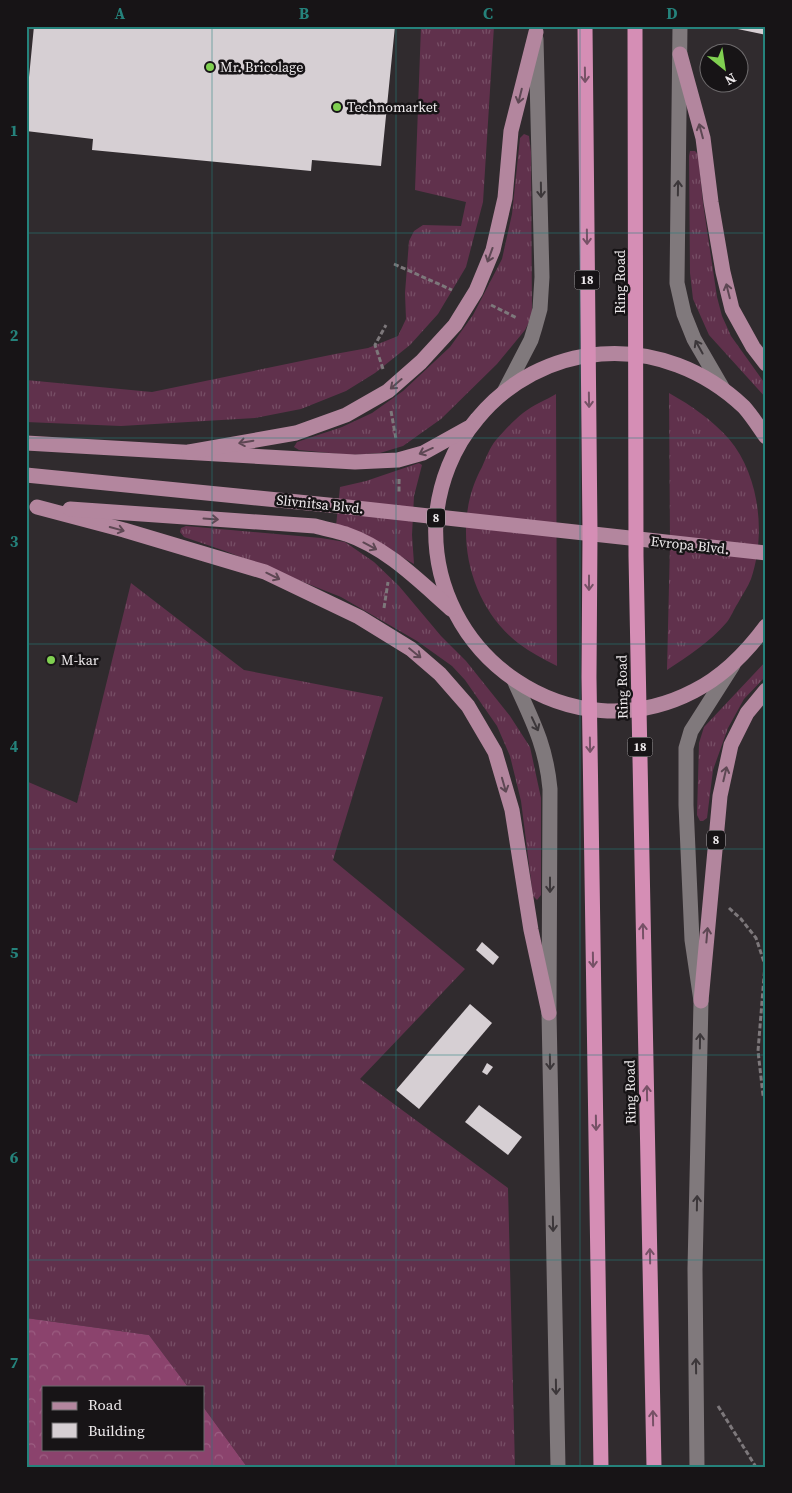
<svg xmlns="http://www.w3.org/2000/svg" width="792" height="1493" font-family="'Source Serif 4',serif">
<defs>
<pattern id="grass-tufts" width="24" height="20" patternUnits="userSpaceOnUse" patternTransform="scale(1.25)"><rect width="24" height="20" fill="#60314c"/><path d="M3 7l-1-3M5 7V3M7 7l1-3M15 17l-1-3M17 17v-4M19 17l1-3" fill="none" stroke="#774f66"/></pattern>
<pattern id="forest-crowns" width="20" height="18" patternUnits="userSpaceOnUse" patternTransform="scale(1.25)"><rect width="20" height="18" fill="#8b436d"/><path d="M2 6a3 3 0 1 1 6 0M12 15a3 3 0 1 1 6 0" fill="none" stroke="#9c5e82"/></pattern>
</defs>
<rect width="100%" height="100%" fill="#302b2e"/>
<g fill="url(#grass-tufts)">
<polygon points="421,26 494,26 483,202 466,267 438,314 410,345 375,373 346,391 301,409 255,418 121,426 26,422 26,380 152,392 335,354 368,348 398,336 406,319 405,293 409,241 414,231 423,225 461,226 466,202 415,190"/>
<polygon points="524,134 529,136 531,152 532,316 525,330 497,364 441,419 403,446 380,453 350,455 299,450 294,447 297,442 342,427 372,413 403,391 450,347 473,315 502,259 512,214 520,138"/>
<polygon points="690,151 695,151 698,154 703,203 717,297 722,316 731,336 766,385 766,398 709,335 693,299 690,273 689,156"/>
<path d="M669,393C692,406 711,419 729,439C760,476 766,535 751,579C748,587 742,595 738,603C734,609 731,617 727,622C710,642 688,656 667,670L670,543Z"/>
<path d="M556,394L557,666C543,659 530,652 518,643C466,602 451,523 482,467C486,458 490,447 496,440C504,431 514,420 523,413C533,405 546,400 556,394Z"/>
<polygon points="419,463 422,465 414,496 412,535 414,564 372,540 336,526 340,487 366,481"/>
<polygon points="186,526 321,538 345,542 374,562 399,586 441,636 466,661 510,716 530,747 541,798 541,895 537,900 533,896 521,801 510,756 497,726 465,680 452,666 417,641 341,597 225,551 184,537 180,532 181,528"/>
<polygon points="131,583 244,670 383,697 333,860 465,969 360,1079 508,1188 515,1467 247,1467 204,1408 204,1387 188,1387 149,1335 26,1318 26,781 77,803"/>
<polygon points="766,661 766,676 744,699 728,728 713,770 707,818 703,821 700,821 697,815 699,743 704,727"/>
</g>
<polygon fill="url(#forest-crowns)" points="26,1318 149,1335 188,1387 44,1387 44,1449 204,1449 204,1408 247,1467 26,1467"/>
<g fill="#d6cfd3">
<polygon points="34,26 395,26 381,166 312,160 311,171 92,150 93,139 26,131 26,108"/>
<polygon points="728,26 766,26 766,35 728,27"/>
<polygon points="482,942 499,957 493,965 476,950"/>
<polygon points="470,1004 492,1023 419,1109 396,1090"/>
<polygon points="487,1063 493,1067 487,1075 482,1072"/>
<polygon points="479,1105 522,1137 508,1155 465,1122"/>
</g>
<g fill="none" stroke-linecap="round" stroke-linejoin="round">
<g stroke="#7d787b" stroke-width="3" stroke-dasharray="5 2.5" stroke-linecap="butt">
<polyline points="394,264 452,290"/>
<polyline points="491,305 517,318"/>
<polyline points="383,369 375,345 386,325"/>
<polyline points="391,411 396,439"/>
<polyline points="399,479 399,493"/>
<polyline points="384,608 388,582"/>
<polyline points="729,908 741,919 756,938 765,965 758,1051 763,1095 766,1099"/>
<polyline points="718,1406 756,1467"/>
</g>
<g stroke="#80797c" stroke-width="15">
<polyline points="680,26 677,283 684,314 694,339 723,389"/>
<polyline points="504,392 531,340 535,327 540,309 542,277 536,39"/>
<path d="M514,680C532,720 546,745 550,789L549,1013L558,1467"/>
<polyline points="697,1467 695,1269 701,1001 692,940 686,805 686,748 691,731 733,665"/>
</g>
<g stroke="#b3869e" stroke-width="15">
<polyline points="680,54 703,138 711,202 723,272 732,309 753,347 766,364"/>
<path d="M766,437C759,427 752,416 744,407C705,370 654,350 601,354C552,358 508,381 477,419C453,447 439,483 436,520C428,656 571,755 694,691C724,676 746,653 766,626"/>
<polyline points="26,443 355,462 398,460 423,453 468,428"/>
<polyline points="189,452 296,433 346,415 388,391 421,362 455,325 476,291 493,250 505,198 511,131 536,32"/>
<polyline points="26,475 338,506 766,553"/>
<polyline points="37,507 124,530 265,572 359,617 411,649 440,674 468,706 495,752 512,810 531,930 549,1013"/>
<path d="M70,509L315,526C326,529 336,531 346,534C387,548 419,581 451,609"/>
<polyline points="701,1001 720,796 731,745 747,713 766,690"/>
</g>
<g stroke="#d58eb5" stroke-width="15">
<polyline points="585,26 590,534 589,677 601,1467"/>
<polyline points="635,26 636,556 654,1467"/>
</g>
</g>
<defs><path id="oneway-shaft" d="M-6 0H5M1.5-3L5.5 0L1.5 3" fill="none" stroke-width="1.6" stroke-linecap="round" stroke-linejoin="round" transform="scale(1.25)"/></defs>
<g stroke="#765166">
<use href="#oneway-shaft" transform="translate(585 75) rotate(89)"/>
<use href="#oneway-shaft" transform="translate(587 237) rotate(89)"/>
<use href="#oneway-shaft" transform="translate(589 400) rotate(89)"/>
<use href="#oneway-shaft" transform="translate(589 583) rotate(90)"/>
<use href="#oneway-shaft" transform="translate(590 745) rotate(89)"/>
<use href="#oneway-shaft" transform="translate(643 931) rotate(-91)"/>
<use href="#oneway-shaft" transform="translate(593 960) rotate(89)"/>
<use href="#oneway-shaft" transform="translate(647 1093) rotate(-91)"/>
<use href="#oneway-shaft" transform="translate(596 1123) rotate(89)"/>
<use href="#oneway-shaft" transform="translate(650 1256) rotate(-91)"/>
<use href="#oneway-shaft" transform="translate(653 1418) rotate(-91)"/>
</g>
<g stroke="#5d4753">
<use href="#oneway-shaft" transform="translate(520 96) rotate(104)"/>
<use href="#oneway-shaft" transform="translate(701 131) rotate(-105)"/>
<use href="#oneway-shaft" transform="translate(490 255) rotate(110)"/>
<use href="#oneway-shaft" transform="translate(728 291) rotate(-104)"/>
<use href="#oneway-shaft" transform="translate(396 384) rotate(139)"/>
<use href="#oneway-shaft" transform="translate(246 442) rotate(170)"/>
<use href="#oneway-shaft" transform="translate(426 451) rotate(156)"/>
<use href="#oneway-shaft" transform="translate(211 519) rotate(4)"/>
<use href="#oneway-shaft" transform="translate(117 529) rotate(15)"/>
<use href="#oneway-shaft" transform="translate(370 546) rotate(28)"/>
<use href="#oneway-shaft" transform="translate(273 576) rotate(26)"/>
<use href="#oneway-shaft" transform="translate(415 653) rotate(39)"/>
<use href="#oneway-shaft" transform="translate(725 774) rotate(-77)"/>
<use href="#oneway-shaft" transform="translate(504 785) rotate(74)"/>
<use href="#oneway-shaft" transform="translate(707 935) rotate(-85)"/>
</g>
<g stroke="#3c373a">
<use href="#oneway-shaft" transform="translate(678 188) rotate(-89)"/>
<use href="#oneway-shaft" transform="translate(541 190) rotate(89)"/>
<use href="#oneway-shaft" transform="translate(699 347) rotate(-119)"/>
<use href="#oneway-shaft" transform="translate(535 724) rotate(65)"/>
<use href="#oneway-shaft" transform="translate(550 885) rotate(90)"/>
<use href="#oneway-shaft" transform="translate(700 1041) rotate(-89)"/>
<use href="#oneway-shaft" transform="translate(550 1062) rotate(89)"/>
<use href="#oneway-shaft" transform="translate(697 1203) rotate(-89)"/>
<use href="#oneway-shaft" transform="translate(553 1224) rotate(89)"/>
<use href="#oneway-shaft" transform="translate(696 1366) rotate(-91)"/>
<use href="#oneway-shaft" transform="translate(556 1387) rotate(89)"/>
</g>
<path fill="none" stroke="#25827b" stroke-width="1" stroke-opacity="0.55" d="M212,26V1467M396,26V1467M580,26V1467M26,233H766M26,438H766M26,644H766M26,849H766M26,1055H766M26,1260H766"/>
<g fill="#80d051" stroke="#171416" stroke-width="2">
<circle cx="210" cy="67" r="5"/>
<circle cx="337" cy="107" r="5"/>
<circle cx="51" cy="660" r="5"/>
</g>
<g text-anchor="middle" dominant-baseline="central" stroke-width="5" stroke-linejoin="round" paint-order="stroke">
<g fill="#171416" stroke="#aeaaac" stroke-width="1">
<rect x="574.5" y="270.5" width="25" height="19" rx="4"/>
<rect x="427" y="508.5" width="18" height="19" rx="4"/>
<rect x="627.5" y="737.5" width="25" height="19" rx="4"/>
<rect x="707" y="830.5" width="18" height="19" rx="4"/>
</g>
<g font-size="12" font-weight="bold" fill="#eeeaec">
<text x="587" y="280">18</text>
<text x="436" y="518">8</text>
<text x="640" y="747">18</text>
<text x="716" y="840">8</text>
</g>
<g font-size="14" fill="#eeeaec" stroke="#171416" text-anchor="start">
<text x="220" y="67">Mr. Bricolage</text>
<text x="347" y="107">Technomarket</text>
<text x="61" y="660">M-kar</text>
</g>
<g font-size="14" fill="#eeeaec" stroke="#171416">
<text transform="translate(620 282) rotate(-90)">Ring Road</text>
<text transform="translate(320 504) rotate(6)">Slivnitsa Blvd.</text>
<text transform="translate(690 545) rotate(6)">Evropa Blvd.</text>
<text transform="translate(622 687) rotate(-91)">Ring Road</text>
<text transform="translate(630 1092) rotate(-91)">Ring Road</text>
</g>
</g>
<rect width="792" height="1493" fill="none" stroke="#171416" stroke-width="55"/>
<rect x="42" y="1386" width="162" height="65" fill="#171416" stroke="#6d6a6c"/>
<rect x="52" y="1402" width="25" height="8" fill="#b3869e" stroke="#6d6a6c"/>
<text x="88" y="1410" font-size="15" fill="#eeeaec">Road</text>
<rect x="52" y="1423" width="25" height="15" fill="#d6cfd3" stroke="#6d6a6c"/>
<text x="88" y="1436" font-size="15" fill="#eeeaec">Building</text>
<g transform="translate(724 68) rotate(150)"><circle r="24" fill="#171416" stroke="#6d6a6c"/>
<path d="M0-4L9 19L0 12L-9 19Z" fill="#80d051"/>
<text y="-8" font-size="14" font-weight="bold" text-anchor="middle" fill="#eeeaec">N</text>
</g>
<rect x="28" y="28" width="736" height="1438" fill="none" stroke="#25827b" stroke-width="2"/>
<g font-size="16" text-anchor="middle" font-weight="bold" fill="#25827b">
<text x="120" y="19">A</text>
<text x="304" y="19">B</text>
<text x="488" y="19">C</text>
<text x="672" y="19">D</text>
<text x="14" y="136">1</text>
<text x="14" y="341">2</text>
<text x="14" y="547">3</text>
<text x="14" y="752">4</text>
<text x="14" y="958">5</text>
<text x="14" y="1163">6</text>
<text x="14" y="1368">7</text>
</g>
</svg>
